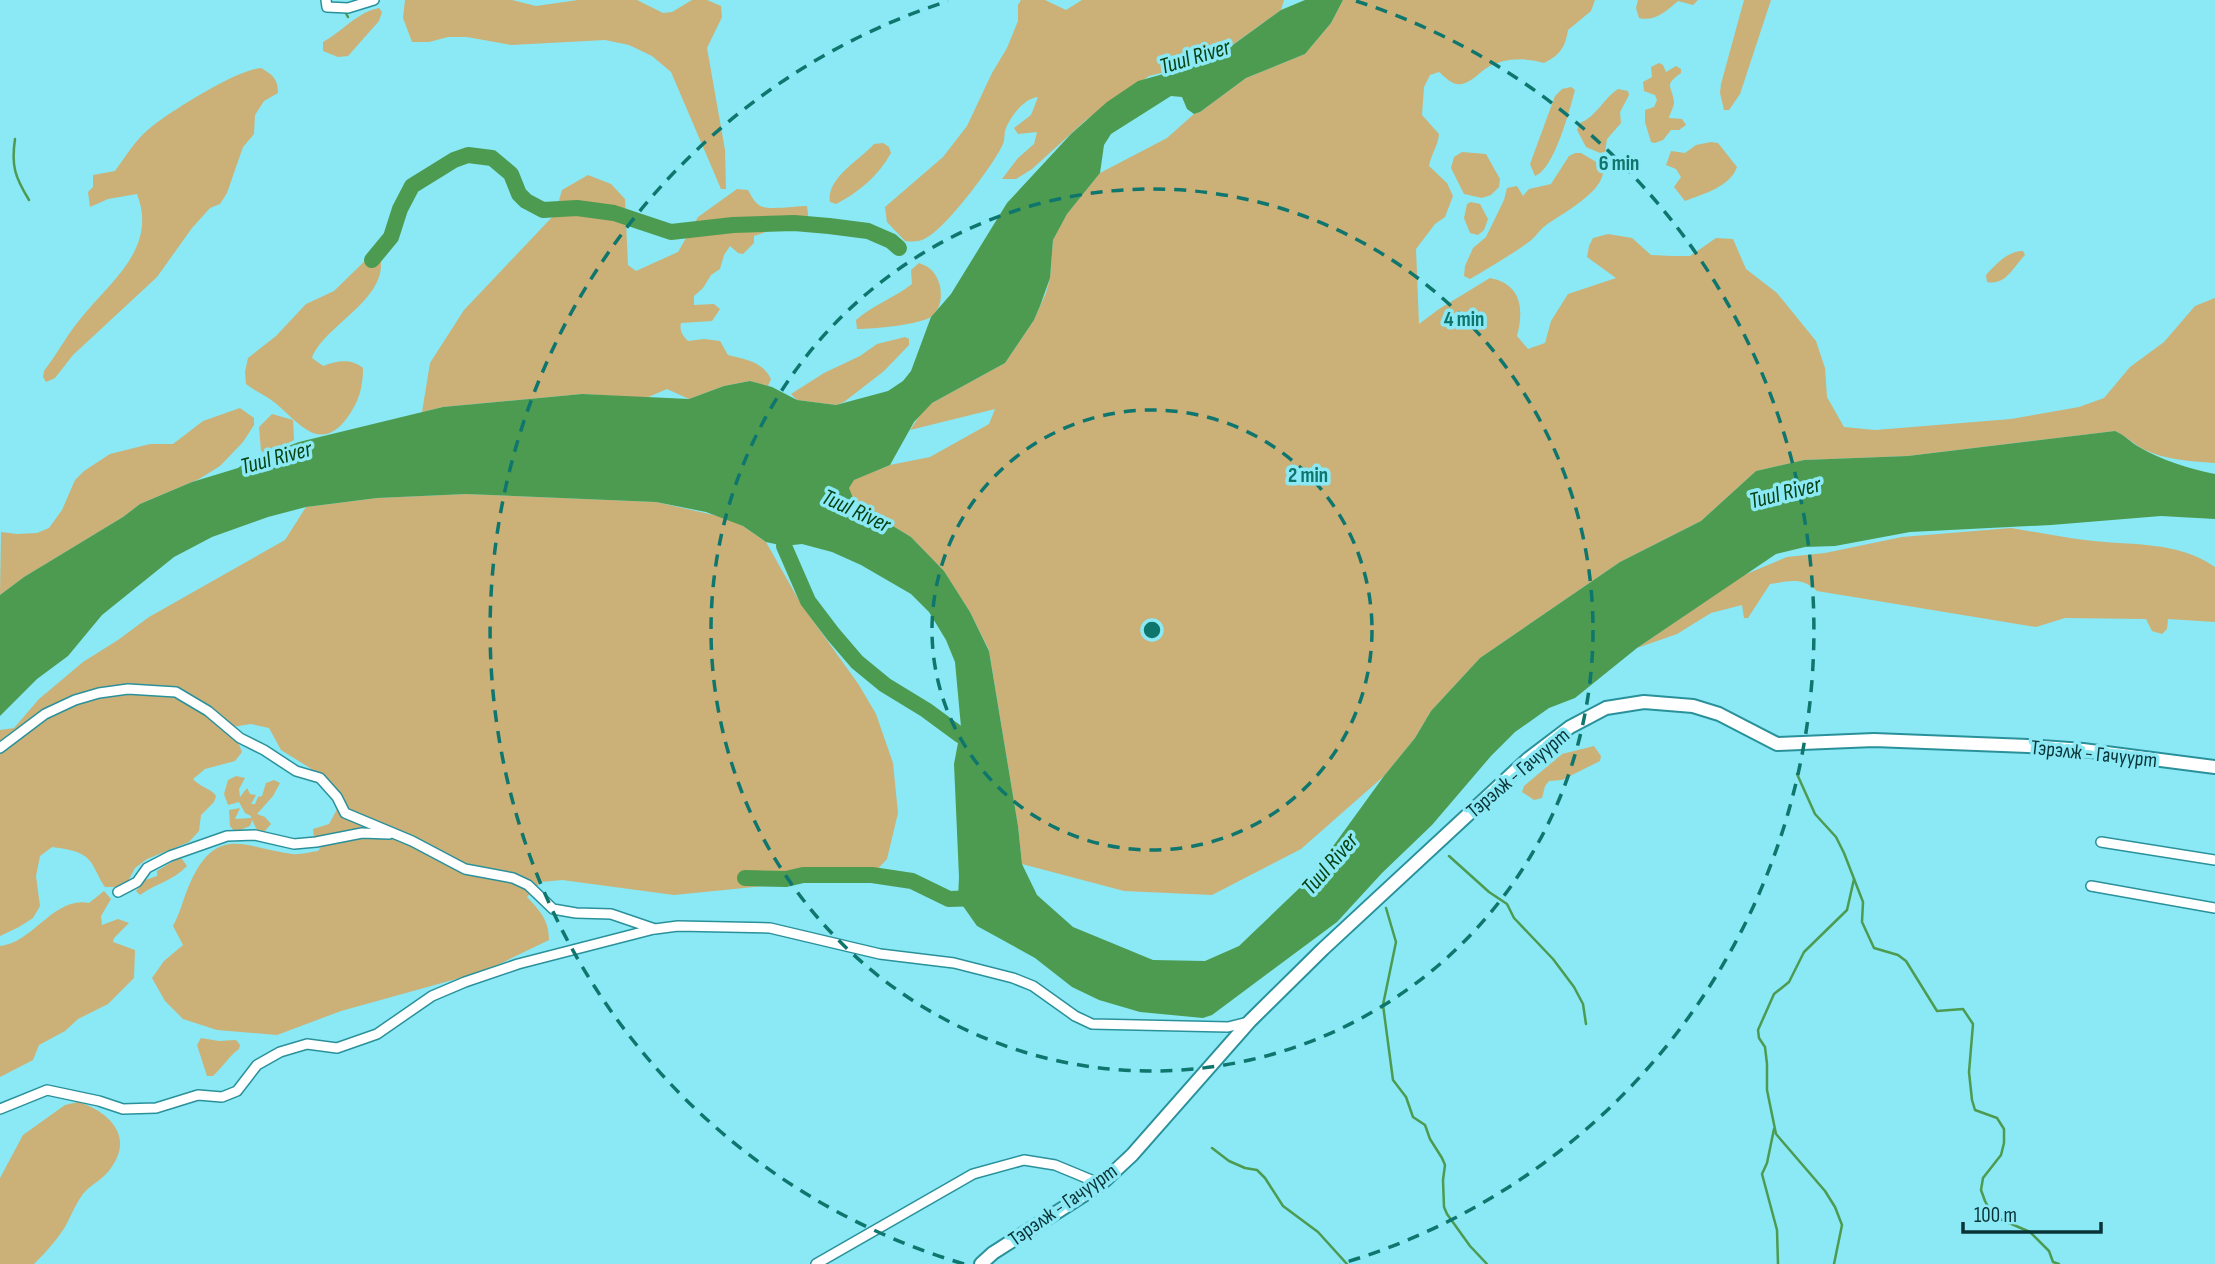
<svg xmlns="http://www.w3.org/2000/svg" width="2215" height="1264" font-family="'Sofia Sans Condensed',sans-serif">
<rect width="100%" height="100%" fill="#8ae9f4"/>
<g fill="#cbb078">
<polygon points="405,0 512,0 536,6 578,0 637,0 663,13 672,12 692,0 707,0 721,6 722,17 707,48 725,150 726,189 721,189 671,72 652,56 629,45 605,40 511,45 467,37 448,37 429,42 412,42 403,18"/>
<path d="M1021,0H1045L1066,10L1082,0H1284L1281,10L1217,56L1203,63L1149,76L1086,120L1032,169L1016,179H1002L1018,158L1034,144L1037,132L1018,134L1014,128L1031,115L1038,97C1024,98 1009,118 1005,131C1004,136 1005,141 1002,146C992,167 945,229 926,238C919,242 913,242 905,241L887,222L885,207L943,157L967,126L992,73L1007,48L1018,21V5Z"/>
<path d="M1343,0H1595L1591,11L1568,30C1565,48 1560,55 1544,63C1526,57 1502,58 1485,69C1478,74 1471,82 1462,84C1453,86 1446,78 1439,72L1430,75L1424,87L1422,115L1439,134C1438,146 1431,154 1429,166L1447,183L1453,196L1445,217L1435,224L1416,249L1419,324L1439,309L1490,278C1522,284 1524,310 1517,336L1528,349L1545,343L1551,321L1568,294L1616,278L1587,257L1589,246L1593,238L1608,234L1632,238L1651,255L1672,256H1690L1716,238L1733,239L1746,269L1777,293L1816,341L1825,368L1827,397L1844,427L1875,430L2011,419L2079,407L2104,398L2130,367L2164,342L2195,306L2215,298V463C2190,461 2160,460 2138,446C2130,441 2124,435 2115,431L1908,456L1804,460L1756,471L1701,521L1620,562L1480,658L1431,711L1415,738L1384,776L1301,849L1212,895L1124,891L1022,864L1018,826L989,650L970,612L944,571L911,537L855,503L848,488L853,480L890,465L930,457L989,424L995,409L910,430L922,412L932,403L1005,363L1034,320L1046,293L1050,278L1053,240L1057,232L1067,214L1100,173L1167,138L1194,114L1200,112L1246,78L1305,54L1331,23Z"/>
<path d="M1638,0H1698L1693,5L1678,1C1666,11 1655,22 1639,18L1636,8Z"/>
<polygon points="1744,0 1771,0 1740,94 1729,110 1724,110 1720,93 1721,84"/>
<path d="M379,8L382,12L379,21L348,56L338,57L323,51V42C342,32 357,12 379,8Z"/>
<path d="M1659,63L1663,65L1666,72L1676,66L1681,69V73C1663,86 1672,84 1674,102C1674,107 1670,113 1669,118L1682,119L1686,125L1679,130H1671L1663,140L1655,143L1651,142L1645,122V110L1654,107L1657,100L1655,95L1644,91L1643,82L1652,77L1651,67Z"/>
<path d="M261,68C273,75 278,79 278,93L264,101L255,115L254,134L243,147L227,193L220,204L210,208L192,228L157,277L73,355L55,378L46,382L43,377L44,371C57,354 67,335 81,318C111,281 158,248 137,194L108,199L90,207L88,192L93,187V175L115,171C126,156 136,139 150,128C171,111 236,70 261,68Z"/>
<path d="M1571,87L1575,90C1570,109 1554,170 1535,176L1530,164L1555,96L1562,89Z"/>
<path d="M1618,89L1628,91L1629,95L1620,112L1621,123L1607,139L1605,152L1600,153L1586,147L1577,130L1580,123C1597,116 1603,99 1618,89Z"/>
<path d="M1711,142L1718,143L1737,167C1730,187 1703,194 1685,201L1674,187L1681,177L1676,169L1666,165L1671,151L1685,153L1696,145Z"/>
<path d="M883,143L889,147L891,153C879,175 858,193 836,204L830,202C826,178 860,160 874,144Z"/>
<polygon points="1462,152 1486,154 1500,179 1499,187 1491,195 1482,198 1464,194 1451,168 1454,157"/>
<path d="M1575,153H1581L1603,166C1608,191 1562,213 1545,226C1539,230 1536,237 1530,241C1511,255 1490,267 1470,279L1464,276L1465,266L1473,248L1486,237L1504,200L1507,188L1517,186L1523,196L1529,189L1551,184L1569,156Z"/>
<path d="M588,175L611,184L625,199L628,265L636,271L678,252L698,217L737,189L748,190C751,195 754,202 759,205C765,211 797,206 807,206L809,222L793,230H772L754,236V243L743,254L738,253L730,246L724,255L720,269L711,275L703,288L694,296V305L714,304L720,309L712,321L681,323C679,331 683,336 688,341L704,339L720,341L728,355C746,360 762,361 771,379L768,386L750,381L724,386L689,399L667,389L646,398L582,394L443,407L422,412L430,363L464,310L555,214L562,190Z"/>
<polygon points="1471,202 1480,204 1488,219 1484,230 1478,235 1470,233 1464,218 1467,204"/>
<path d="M2023,251L2025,255C2014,266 2006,286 1987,282L1986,275C1996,264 2008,251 2023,251Z"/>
<path d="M373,253L380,256C390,299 324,325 312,358L323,366C338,361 350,358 363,368C363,387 359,402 347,418C319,455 298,421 274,402C265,395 255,391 246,384L245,372L248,358L276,336L306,304L334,291Z"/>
<path d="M919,263C931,267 937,274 940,286C942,297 941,308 932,316C921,325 872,329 857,329L856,320C873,305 894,298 912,284L911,270Z"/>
<polygon points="905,337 909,339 909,345 884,371 844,402 836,405 797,400 791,394 824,373 860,356 877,344"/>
<polygon points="240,408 254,418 254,425 243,442 220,466 199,479 140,504 123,517 24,577 0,595 1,532 17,534 37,533 49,528 62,510 75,480 84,471 110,454 150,444 173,444 203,421"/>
<polygon points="272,414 293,420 294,440 267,454 261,451 259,427"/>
<path d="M466,494L656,502L727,518L743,526L766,542L801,604L859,685L876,714L893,763L898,813L887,859L872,875L674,895L562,880L541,882L527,897C540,911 549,920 549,940L485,971L341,1011L277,1035L217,1030L183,1019L165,1001L152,978L164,961L183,945L173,926C181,912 184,895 191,881C218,824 245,848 292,854C300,855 310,852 318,851L324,843L314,838L313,829L329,824L341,802L310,768L281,750L269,728L251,724L232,727L242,752L235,761L205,769L193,779C201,788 211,788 216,796L214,802L201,815L199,831L189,842L147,859L135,868L127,883L115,887H105C99,879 95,867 90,861C81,850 66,849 52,847L40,856L36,876L40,906L33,918L19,927L0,936V730L14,728L39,699L83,662L118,640L149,617L285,540L306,507L377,498Z"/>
<path d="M2011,528C2036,532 2060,537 2085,540C2131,546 2176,540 2215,567V622L2168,619L2167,629L2162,634L2152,631L2146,619L2065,618L2036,627L1817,591C1802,577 1790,581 1770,584L1748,618H1744L1742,605L1711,613L1677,634L1637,648L1744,575L1787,557L1825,553L1902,537Z"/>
<polygon points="1594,746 1601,756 1600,761 1562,780 1549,781 1545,786 1542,798 1534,800 1522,792 1524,786 1562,754"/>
<polygon points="236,776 245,778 239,789 240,797 247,788 250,794 256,795 251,804 255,804 258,797 262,796 266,783 274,780 280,783 273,796 257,814 265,817 271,824 264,832 258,832 252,820 250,826 235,832 230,826 229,810 240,808 235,819 251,818 251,816 245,813 239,802 228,805 224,794 228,780"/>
<path d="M178,858L182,859L187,866C174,880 155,884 140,895L136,891L145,880L157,876V871Z"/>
<path d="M104,891L111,899L101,916L102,925L118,919L129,923L114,938L113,942L135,950L134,978L108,1004L78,1019L65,1031L39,1045L33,1060L0,1077V946C33,943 54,896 89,903Z"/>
<path d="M201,1038L219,1041L236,1040L240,1045L239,1049C228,1057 223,1067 213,1076H207L197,1045Z"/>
<path d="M78,1102C108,1111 135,1136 111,1168C104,1179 91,1184 83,1194C76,1203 71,1216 65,1227C56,1241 46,1252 34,1264H0V1178L23,1135L65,1105Z"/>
</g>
<path fill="#4c9b51" d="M1305,0H1343L1331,23L1305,54L1246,78L1200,112L1194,114L1187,109L1182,97L1171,96L1111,134L1104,145L1100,173L1067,214L1053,240L1050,278L1040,306L1034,320L1005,363L932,403L914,422L890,465L854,480L849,488L855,503L911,537L944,571L970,612L989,651L1018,826L1022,864L1037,895L1073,927L1153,960L1205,961L1239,946L1310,878L1384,776L1415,738L1431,711L1480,658L1620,562L1701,521L1756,471L1804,460L1908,456L2115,431C2125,435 2130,442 2139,447C2161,460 2190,469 2215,474V519L2161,516L2051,525L1910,532L1835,546L1805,547L1776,554L1637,648L1575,698L1549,708L1515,732L1491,756L1432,825L1382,873L1337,922L1212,1015L1203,1018L1140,1012L1099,1000L1072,987L1035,958L977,926L958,899L959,877L954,764L961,727L955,662L946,640L929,612L911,594L861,565L832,552L802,544L784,546L766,542L743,526L706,512L656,502L466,494L377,498L306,507L268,517L212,537L174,557L102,615L68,656L37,679L0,716V595L24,577L123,517L140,504L192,482L238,468L246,462L299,442L443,407L582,394L689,399L724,386L750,381L772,387L797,400L836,405L888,391L903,381L911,371L931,317L951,294L1007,203L1071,134L1107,102L1138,81L1203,63L1230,47L1281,10Z"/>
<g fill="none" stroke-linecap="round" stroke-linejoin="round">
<g stroke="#4c9b51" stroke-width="2.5">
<polyline points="344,10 348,17"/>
<path d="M15,139C11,166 15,177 29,200"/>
<polyline points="1797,774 1815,814 1836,837 1844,853 1863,902 1862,922 1874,948 1898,955 1906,961 1937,1011 1963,1009 1973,1024 1969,1072 1972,1100 1975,1110 1997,1118 2004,1129 2004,1143 2001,1155 1983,1178 1981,1190 1985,1201 1993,1216 2030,1232 2049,1251 2053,1262 2059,1264"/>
<polyline points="1449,856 1489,892 1507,904 1514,918 1553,959 1574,987 1583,1004 1586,1024"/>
<polyline points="1386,908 1396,942 1383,1005 1393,1080 1406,1097 1413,1117 1425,1125 1430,1139 1442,1158 1445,1165 1443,1180 1444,1207 1447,1214 1470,1246 1487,1264"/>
<polyline points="1774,1129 1767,1163 1762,1174 1777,1230 1778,1264"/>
<polyline points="1212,1148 1229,1161 1245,1168 1257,1170 1265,1178 1283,1206 1318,1232 1347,1264"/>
<polyline points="1834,1264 1842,1225 1835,1207 1825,1191 1776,1134 1767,1090 1767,1064 1765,1047 1759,1038 1758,1030 1774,994 1789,982 1804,952 1847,910 1854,879"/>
</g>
<g stroke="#4c9b51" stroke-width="16">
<polyline points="372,260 391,237 400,209 412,186 454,160 468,155 492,158 511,174 519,194 526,201 543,210 577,208 614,213 671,232 733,225 794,223 829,226 868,231 891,241 899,248"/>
<polyline points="787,525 784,546 808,601 833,634 857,662 885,685 926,710 960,735 978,745"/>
<polyline points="745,878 786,879 803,875 872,875 912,881 949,899 979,898"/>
</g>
<defs>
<g id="street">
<polyline points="326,0 327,7 348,8 374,0"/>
<polyline points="0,748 45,714 75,700 99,693 128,689 176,692 208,711 240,738 264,750 296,771 320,778 337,797 345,813 412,841 465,869 513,878 528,885 553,909 576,913 611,914 655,929 678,926 770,928 880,954 954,963 1013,978 1033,986 1075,1016 1092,1024 1228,1027 1248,1022"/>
<polyline points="2101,842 2215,860"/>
<polyline points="2091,886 2215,908"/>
<polyline points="118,892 137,882 147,868 170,856 227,836 255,835 294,844 316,842 362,833 389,834"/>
<polyline points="0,1109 47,1090 99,1101 123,1109 156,1108 198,1095 222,1097 237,1091 257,1065 280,1052 307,1044 337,1048 377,1034 432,996 465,982 518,964 654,929"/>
<polyline points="816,1264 973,1174 1024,1160 1055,1165 1101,1184"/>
</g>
<polyline id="secondary" points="981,1264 993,1253 1101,1184 1132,1155 1250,1021 1323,949 1528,759 1570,727 1606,708 1644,702 1693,706 1719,714 1777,744 1874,740 2028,746 2083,750 2215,767"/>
</defs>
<use href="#street" stroke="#2a919b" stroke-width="12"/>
<use href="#secondary" stroke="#2a919b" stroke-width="16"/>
<use href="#street" stroke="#fff" stroke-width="9"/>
<use href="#secondary" stroke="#fff" stroke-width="12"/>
</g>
<g fill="none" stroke="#0f766e" stroke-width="3.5" stroke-dasharray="12 9">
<circle cx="1152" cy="630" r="220"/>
<circle cx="1152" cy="630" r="441"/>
<path d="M964 1264A661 661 0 0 1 948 1M1356 1A661 661 0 0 1 1340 1264"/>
</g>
<g text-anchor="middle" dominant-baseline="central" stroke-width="7" stroke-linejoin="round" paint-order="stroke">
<g font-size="21" fill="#083438" stroke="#8ae9f4">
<text transform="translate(2094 754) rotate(6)">Тэрэлж - Гачуурт</text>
<text transform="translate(1518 773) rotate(-40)">Тэрэлж - Гачуурт</text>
<text transform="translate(1063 1205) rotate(-35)">Тэрэлж - Гачуурт</text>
</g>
<g font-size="23" font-style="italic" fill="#064110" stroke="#8ae9f4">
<text transform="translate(1195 57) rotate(-17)">Tuul River</text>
<text transform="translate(276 458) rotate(-15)">Tuul River</text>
<text transform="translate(1785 493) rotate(-14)">Tuul River</text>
<text transform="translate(856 511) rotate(25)">Tuul River</text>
<text transform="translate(1330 864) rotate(-49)">Tuul River</text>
</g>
</g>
<circle cx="1152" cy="630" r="10" fill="#0f766e" stroke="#8ae9f4" stroke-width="3.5"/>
<g font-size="21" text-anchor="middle" font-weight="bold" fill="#0f766e" stroke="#8ae9f4" stroke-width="7" stroke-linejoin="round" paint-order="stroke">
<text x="1619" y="170">6 min</text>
<text x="1464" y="326">4 min</text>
<text x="1308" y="482">2 min</text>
</g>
<path d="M1963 1222v10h138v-10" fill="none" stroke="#083438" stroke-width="3.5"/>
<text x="1974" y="1222" font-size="21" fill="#083438" stroke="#8ae9f4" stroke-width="5" paint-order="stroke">100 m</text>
</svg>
